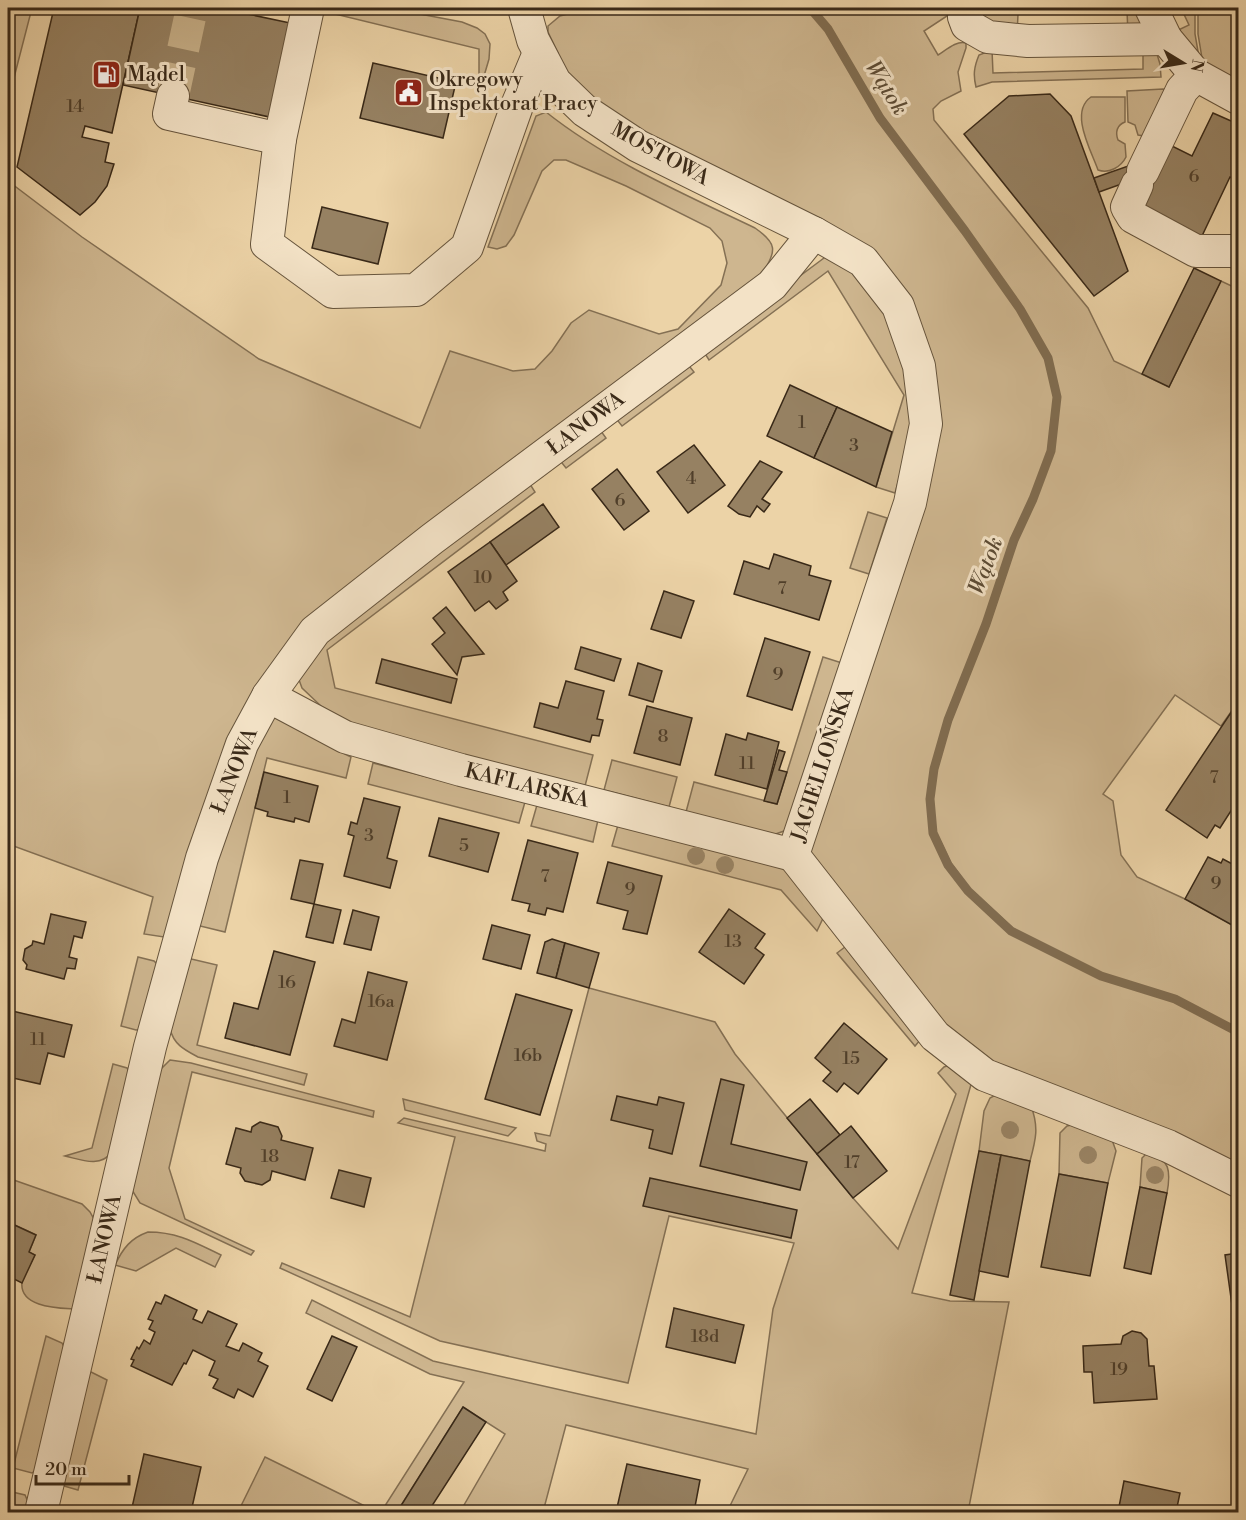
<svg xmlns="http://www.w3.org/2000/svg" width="1246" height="1520" font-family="'Libre Bodoni',serif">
<rect width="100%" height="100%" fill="#ecd3a7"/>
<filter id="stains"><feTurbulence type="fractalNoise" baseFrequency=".00333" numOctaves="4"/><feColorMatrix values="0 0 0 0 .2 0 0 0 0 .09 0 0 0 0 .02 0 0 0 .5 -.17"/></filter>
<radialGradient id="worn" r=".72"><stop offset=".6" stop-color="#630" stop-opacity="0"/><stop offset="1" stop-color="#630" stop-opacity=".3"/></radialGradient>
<g fill="#ceb68f" stroke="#847054" stroke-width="1.5">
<polygon points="8,8 32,8 8,101"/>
<polygon points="337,8 388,8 462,22 477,28 485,34 490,44 489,59 479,93 479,49 335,14"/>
<polygon points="591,8 808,8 826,30 878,119 964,232 1019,310 1046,358 1055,397 1049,450 1032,498 1013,539 984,623 946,718 932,768 928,798 932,834 947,865 966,892 1011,933 1101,978 1175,1001 1238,1034 1238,1176 987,1072 806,867 929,424 865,258 641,143 548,60 558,53 548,32 548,26 560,16"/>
<path d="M813,8H944L948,12L947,16L924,31L938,55C946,50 957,40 966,43V48L958,72L961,91L941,101L933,109L934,120L1088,308L1114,361L1169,387L1221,281L1238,289V702L1221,726L1175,695L1103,794L1113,801L1121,855L1137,877L1185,899L1234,926L1233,928L1238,931V1029L1176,998L1102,974L1014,929L970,889L951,863L936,832L932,799L936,769L950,721L989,625L1016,543L1036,499L1053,452L1059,398L1051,357L1022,307L967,229L882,116L831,29Z"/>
<polygon points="985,8 1141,8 1149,24 1128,34 1127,11 1018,14 1017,36 981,19"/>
<polygon points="1181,8 1195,8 1195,34 1200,63 1168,35 1189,25"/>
<polygon points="1198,8 1238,8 1238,52 1232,79 1203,64 1198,34"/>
<path d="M1143,47L1156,51L1160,64L1161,77L992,82L976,87C973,75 974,67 979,55L992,50L993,73L1143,69Z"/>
<polygon points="1163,89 1174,95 1150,137 1138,135 1135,125 1128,122 1127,91"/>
<path d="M1091,97H1125V122C1117,125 1115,132 1118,140L1125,144L1126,157C1121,167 1109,174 1098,170C1091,150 1069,112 1091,97Z"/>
<path d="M546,112C606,160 686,195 755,228C778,244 776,250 763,273L311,620L164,937L144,934L153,897L8,844V181L82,237L259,359L420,428L450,351L513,371L535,369L552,351L571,323L589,310L659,334L678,329L721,285L727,263L722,241L710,228L626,186L566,160H554L542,171L514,235L506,246L497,249L488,247L536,116Z"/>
<polygon points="828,255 845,263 883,309 896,336 913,406 909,443 895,493 876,487 904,395 828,271 709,360 702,349"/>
<polygon points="686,362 694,372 622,426 614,416"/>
<polygon points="598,427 606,438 566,468 558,458"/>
<polygon points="528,481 535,492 327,650 335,688 593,755 585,786 362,729 322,707 302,688 298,677 308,651"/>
<polygon points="868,512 887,518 869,574 850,568"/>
<polygon points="823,657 842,663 792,822 784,831 773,835 686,812 694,782 777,804"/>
<path d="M278,716C303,729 325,745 351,757L346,778L267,758L225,932L196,925L214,856L268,722Z"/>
<polygon points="612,760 677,777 669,807 604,790"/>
<polygon points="373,763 525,802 519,823 368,784"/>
<polygon points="537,805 598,820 593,842 531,826"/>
<polygon points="618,825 792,871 825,914 817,931 781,890 612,846"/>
<polygon points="845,947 853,948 921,1039 915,1046 837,953"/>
<polygon points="138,957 154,961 158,965 143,1029 136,1030 121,1026"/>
<path d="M187,958L217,965L197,1045L307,1074L304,1085L198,1057C185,1050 174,1045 170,1029Z"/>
<polygon points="589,988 715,1022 735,1054 853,1198 898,1249 956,1094 938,1073 944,1067 952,1064 972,1081 912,1293 950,1301 1009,1302 968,1512 727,1512 748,1469 566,1425 543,1512 460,1512 505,1434 463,1407 397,1512 381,1512 464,1382 430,1374 306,1313 312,1300 433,1361 756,1434 773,1309 794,1243 669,1216 628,1383 440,1341 280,1268 282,1263 410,1317 455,1137 398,1123 404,1118 545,1151 546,1144 537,1141 535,1133 550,1136"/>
<polygon points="170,1060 191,1063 374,1111 373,1117 192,1072 169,1168 185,1219 254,1251 251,1255 140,1203 132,1190 160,1070"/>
<path d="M113,1064L127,1068L130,1074L112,1152C100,1168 82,1160 65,1156L92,1148Z"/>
<path d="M999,1093L1031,1106C1039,1127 1036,1139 1030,1161L979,1151L984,1111L990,1098Z"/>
<polygon points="403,1099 516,1128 508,1136 405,1110"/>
<polygon points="1076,1124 1111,1137 1116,1151 1108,1183 1059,1174 1060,1133 1067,1126"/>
<path d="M1148,1152C1170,1158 1171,1172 1167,1193L1140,1187L1142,1158Z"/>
<path d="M8,1178L82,1204L90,1212L95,1221L73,1309C57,1308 19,1307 22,1282C24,1274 31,1263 35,1255L29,1252L36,1235L8,1222Z"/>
<path d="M148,1232C178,1232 196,1243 221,1255L215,1267L176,1248L136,1271L115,1265C123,1248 131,1238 148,1232Z"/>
<polygon points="46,1336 62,1343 66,1351 37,1469 32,1473 13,1468"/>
<polygon points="87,1370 107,1380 78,1490 57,1484"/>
<polygon points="265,1457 377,1512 238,1512"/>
<polygon points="8,1491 25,1495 29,1504 27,1512 8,1512"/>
</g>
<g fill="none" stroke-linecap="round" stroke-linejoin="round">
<polyline stroke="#806c50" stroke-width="9" points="810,8 828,29 880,118 965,231 1020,309 1048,358 1057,397 1051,451 1033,499 1014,540 986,624 948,720 934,769 930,799 933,833 948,865 968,891 1011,931 1101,976 1175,999 1238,1032"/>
</g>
<g fill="#968162" stroke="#392918" stroke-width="1.5">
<polygon points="54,8 140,8 112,133 85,126 82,137 109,143 105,162 114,164 107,186 95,202 80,215 17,167"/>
<polygon points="140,8 219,8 295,24 274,118 123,85"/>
<polygon points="373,63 456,82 443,138 360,118"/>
<polygon points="1050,94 1071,116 1128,271 1094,296 964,134 1009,96"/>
<polygon points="1213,113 1238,124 1238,181 1230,177 1201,238 1135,207 1166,143 1192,156"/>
<polygon points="1131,165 1130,181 1099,192 1094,178"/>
<polygon points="322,207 388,223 378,264 312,248"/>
<polygon points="1194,268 1221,281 1169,387 1142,374"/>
<polygon points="790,385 837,407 814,458 767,436"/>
<polygon points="837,407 892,432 876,487 814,458"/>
<polygon points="694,445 725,485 688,513 657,472"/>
<polygon points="760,461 782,472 762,499 770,504 764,512 757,506 750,517 739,514 728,506"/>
<polygon points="617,469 649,511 624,530 592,489"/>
<polygon points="543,504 559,527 506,565 490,542"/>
<polygon points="490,542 517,581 503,592 508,600 496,609 489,601 475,611 448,572"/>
<polygon points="774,554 811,566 809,575 831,581 819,620 734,594 744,561 769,569"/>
<polygon points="664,591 694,601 681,638 651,629"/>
<polygon points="446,607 484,654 462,657 457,675 432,644 445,633 433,618"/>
<polygon points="765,638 810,652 792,710 747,696"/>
<polygon points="581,647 621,659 614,681 575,669"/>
<polygon points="382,659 457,679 451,703 376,683"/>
<polygon points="638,663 662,671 653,702 629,695"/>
<polygon points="566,681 604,691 597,719 603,720 599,736 592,735 590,742 534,727 540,703 558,708"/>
<polygon points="1238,702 1238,791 1232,801 1236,803 1220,828 1215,825 1207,838 1166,810"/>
<polygon points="647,706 692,718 680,765 634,753"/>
<polygon points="748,733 779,742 767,789 715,775 726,734 746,740"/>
<polygon points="779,750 785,752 779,770 787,772 777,804 764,801"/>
<polygon points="264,772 318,786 309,822 295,818 294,822 267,816 268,812 255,808"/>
<polygon points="364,798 400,807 387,858 397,861 390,888 344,876 354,836 348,834 351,822 357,824"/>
<polygon points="439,818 499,833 488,872 429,856"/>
<polygon points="528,840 578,853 563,912 547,908 545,915 536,913 528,911 530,904 512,900"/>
<polygon points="1208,857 1221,863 1223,859 1238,867 1238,931 1233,928 1234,926 1185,899"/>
<polygon points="300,860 323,864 314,904 291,899"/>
<polygon points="608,862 662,876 647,934 623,929 628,911 597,903"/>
<polygon points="314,904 341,910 333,943 306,937"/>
<polygon points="729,909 765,934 755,948 764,955 744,984 699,952"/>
<polygon points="353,910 379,917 371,950 344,944"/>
<polygon points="51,914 86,922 82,938 74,936 69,957 77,959 75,969 67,968 64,979 26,969 27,965 23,960 25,949 32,945 33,941 44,944"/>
<polygon points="492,925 530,935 521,969 483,959"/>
<polygon points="552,939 565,943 556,978 537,973 545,942"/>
<polygon points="565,943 599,953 589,988 556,978"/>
<polygon points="274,951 315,962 290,1055 225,1038 234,1003 258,1009"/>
<polygon points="368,972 407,982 387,1060 334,1046 342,1019 355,1023"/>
<polygon points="516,994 572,1010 540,1115 485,1099"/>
<polygon points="8,1010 72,1025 64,1057 48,1053 40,1084 13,1078 8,1081"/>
<polygon points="844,1023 887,1059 858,1094 844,1083 837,1092 823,1081 831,1072 815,1058"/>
<polygon points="721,1079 744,1085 731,1144 807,1162 800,1190 700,1166"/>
<polygon points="617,1096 657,1105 659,1097 684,1103 672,1154 649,1148 653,1130 611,1120"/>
<polygon points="810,1099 840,1135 817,1154 787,1118"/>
<polygon points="260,1122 278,1127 282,1136 281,1140 313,1148 305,1180 272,1171 270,1180 262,1185 245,1181 240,1173 241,1168 226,1164 236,1128 251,1132 252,1127"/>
<polygon points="851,1126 887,1171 853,1198 817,1154"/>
<polygon points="979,1151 1001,1155 974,1300 950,1295"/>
<polygon points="1001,1155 1030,1161 1008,1277 979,1271"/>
<polygon points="339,1170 371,1178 364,1207 331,1198"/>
<polygon points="1059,1174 1108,1183 1090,1276 1041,1267"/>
<polygon points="650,1178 797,1210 791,1238 643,1206"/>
<polygon points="1140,1187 1167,1193 1151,1274 1124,1268"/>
<polygon points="8,1222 36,1235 29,1252 35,1255 22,1283 8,1276"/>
<polygon points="1238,1253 1238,1348 1225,1255"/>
<polygon points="165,1295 197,1310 193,1319 202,1323 208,1311 237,1324 226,1346 239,1351 243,1343 262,1353 258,1361 268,1366 253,1397 238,1389 234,1398 213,1388 218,1379 209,1375 215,1361 193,1350 186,1364 184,1363 172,1385 131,1366 134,1360 131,1359 137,1347 139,1349 144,1340 150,1344 155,1332 149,1329 153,1321 148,1319 156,1302 161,1304"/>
<polygon points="674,1308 744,1325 735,1363 666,1347"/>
<polygon points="1132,1331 1141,1333 1147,1339 1149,1366 1154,1366 1157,1399 1094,1403 1092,1372 1084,1372 1083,1346 1121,1344 1123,1336"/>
<polygon points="332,1336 357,1347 332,1401 307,1389"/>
<polygon points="463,1407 486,1422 428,1512 397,1512"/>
<polygon points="144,1454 201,1467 191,1512 131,1512"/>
<polygon points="627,1464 700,1480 694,1512 616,1512"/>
<polygon points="1124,1481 1180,1493 1176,1512 1118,1512"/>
</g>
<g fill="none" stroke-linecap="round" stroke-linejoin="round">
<polyline stroke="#c8b18a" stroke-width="32" stroke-dasharray="32 16" stroke-linecap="butt" points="173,96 192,8"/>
<defs>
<g id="minor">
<polyline points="524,8 533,40 555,82 585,111 638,146 814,233 863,261 898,306 919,366 926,424 910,503 793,855 935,1036 985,1075 1168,1146 1238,1181"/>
<polyline points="969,8 964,17 967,25 988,37 1028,41 1166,39"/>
<polyline points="1151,8 1166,39 1196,75 1238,98"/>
<polyline points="173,96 169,114 280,139 308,8"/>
<polyline points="280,139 267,244 333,292 416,290 467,247 518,103 539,53"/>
<polyline points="1143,171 1182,90 1196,75"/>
<polyline points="1137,185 1127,207 1133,217 1196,251 1234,251 1238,253"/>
<polyline points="268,696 345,737 461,770 793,855"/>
<polyline points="41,1512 150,1047 202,858 242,744 268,696 315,631 432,539 772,285 814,233"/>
</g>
</defs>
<use href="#minor" stroke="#66543c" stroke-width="34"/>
<use href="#minor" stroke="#f3e2c6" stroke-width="32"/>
</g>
<g fill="#9a8566">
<circle cx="696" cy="856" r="9"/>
<circle cx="725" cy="865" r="9"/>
<circle cx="1010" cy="1130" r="9"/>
<circle cx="1088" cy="1155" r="9"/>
<circle cx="1155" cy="1175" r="9"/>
</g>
<defs>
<symbol id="fuel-square" viewBox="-11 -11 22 22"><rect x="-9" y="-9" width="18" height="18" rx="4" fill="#8f2418" stroke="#f3e2c6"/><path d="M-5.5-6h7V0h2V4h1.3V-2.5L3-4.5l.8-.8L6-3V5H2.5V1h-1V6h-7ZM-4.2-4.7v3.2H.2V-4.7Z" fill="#fff"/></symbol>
<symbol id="civic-square" viewBox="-11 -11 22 22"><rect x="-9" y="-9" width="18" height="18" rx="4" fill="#8f2418" stroke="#f3e2c6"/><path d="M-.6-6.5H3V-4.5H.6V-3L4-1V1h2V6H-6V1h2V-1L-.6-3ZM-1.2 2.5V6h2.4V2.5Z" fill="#fff"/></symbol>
</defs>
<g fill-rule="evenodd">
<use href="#fuel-square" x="90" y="58" width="33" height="33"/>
<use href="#civic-square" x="392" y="76" width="33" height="33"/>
</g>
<g text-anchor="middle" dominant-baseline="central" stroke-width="6" stroke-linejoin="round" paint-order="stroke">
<g font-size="18" fill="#503f2a">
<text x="75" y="106">14</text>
<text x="1194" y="176">6</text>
<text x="802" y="422">1</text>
<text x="854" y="445">3</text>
<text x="691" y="478">4</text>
<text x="620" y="500">6</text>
<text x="483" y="577">10</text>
<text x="782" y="588">7</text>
<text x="778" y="674">9</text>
<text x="663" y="736">8</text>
<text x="747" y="763">11</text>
<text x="1214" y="777">7</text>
<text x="287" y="797">1</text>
<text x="369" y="835">3</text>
<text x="464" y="845">5</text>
<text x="545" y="876">7</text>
<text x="1216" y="883">9</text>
<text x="630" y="889">9</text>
<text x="733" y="941">13</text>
<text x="287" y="982">16</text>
<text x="381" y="1001">16a</text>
<text x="38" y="1039">11</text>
<text x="528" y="1055">16b</text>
<text x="851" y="1058">15</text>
<text x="270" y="1156">18</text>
<text x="852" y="1162">17</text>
<text x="705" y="1336">18d</text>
<text x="1119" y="1369">19</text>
</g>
<g font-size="21" fill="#392918" stroke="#f3e2c6" text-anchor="start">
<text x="127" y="75">Mądel</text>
<text x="429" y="80">Okregowy<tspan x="429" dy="24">Inspektorat Pracy</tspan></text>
</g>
<g font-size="21" fill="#392918" stroke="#f3e2c6">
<text transform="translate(660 154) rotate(29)">MOSTOWA</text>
<text transform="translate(586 424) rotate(-37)">ŁANOWA</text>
<text transform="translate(823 765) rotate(-72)">JAGIELLOŃSKA</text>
<text transform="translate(235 771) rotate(-68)">ŁANOWA</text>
<text transform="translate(527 786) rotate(14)">KAFLARSKA</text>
<text transform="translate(105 1239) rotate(-77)">ŁANOWA</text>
</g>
<g font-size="22" font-style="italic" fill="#5c4b34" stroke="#f3e2c6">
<text transform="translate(886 88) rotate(58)">Wątok</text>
<text transform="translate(986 566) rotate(-69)">Wątok</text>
</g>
</g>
<rect width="1246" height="1520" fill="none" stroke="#ecd3a7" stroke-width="30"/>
<rect x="9" y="9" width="1228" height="1502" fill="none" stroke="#392918" stroke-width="3"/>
<rect x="15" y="15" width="1216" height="1490" fill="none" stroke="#392918" stroke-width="1.5"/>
<g transform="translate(1183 63) rotate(101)" stroke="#f3e2c6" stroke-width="4.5" paint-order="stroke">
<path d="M0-4.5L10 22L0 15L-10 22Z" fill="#392918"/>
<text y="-9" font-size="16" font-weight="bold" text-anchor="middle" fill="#392918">N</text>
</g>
<path d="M36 1475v9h93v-9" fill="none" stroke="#392918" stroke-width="3"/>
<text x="45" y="1475" font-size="18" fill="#392918" stroke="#f3e2c6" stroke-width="4.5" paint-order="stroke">20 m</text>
<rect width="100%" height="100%" filter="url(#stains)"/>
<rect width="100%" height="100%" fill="url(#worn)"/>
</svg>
